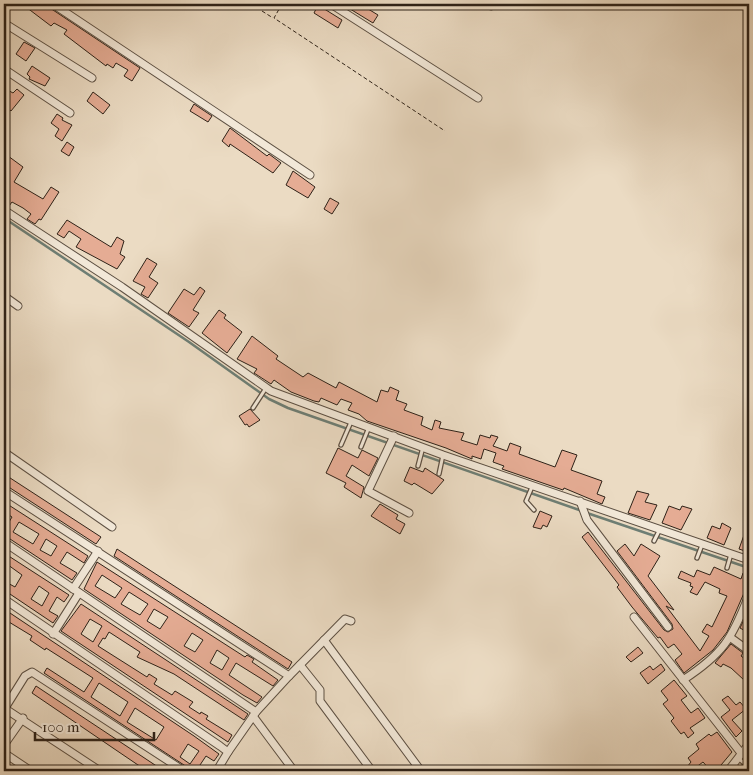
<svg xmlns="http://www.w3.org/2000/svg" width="753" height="775" font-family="'IM FELL French Canon',serif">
<rect width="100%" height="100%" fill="#ebdbc3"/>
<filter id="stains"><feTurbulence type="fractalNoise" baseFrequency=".004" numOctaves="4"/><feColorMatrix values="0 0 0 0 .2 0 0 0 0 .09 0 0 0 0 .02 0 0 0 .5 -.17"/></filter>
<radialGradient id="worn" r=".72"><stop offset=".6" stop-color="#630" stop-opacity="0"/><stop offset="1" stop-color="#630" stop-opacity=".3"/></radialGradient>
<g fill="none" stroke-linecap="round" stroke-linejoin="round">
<g stroke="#6e7e74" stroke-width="2.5">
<polyline points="4,218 189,342 269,399 288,408 582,511"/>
<polyline points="587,513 749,568"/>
<polyline points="738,771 749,756"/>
</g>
</g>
<g fill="#e5ac94" stroke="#2e2218" fill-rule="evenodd">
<polygon points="22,4 48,4 50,8 140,68 132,81 124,76 128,70 116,63 113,68 107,64 106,66 64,34 67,30 54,23 51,26"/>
<polygon points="342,4 360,4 378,15 373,23"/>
<polygon points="318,5 342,20 338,28 314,13"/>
<polygon points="24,42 35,48 26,61 16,54"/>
<polygon points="32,66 50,78 45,86 29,79 30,77 27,74"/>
<polygon points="4,88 13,93 17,89 24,95 11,111 4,105"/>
<polygon points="93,92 110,105 103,114 87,101"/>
<polygon points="194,104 212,116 208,122 190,111"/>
<polygon points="57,114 63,118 62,120 72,125 62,141 55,136 59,129 51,123"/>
<polygon points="230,128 267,156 269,154 281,163 273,173 230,144 229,147 222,141"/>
<polygon points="67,142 74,147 69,156 61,151"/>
<polygon points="4,153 23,167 14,182 43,199 51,187 59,192 41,220 39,219 35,224 27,219 31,214 23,208 12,202 9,206 4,203"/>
<polygon points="293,171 315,187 308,198 286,185"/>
<polygon points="330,198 339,203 332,214 324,209"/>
<polygon points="67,220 111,247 117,237 124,241 120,254 125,257 117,269 76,247 81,239 69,231 64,238 57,234"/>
<polygon points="147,258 157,264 149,277 158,283 148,298 141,294 145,287 133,281"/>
<polygon points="200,287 205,291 193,310 199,313 189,327 168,313 184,289 194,295"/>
<polygon points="219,310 226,315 224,318 242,332 227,353 202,333"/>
<polygon points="252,336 278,356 276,359 303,377 308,373 336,388 339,382 377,402 381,390 388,392 390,387 399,391 396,400 407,404 404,410 423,417 421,425 432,430 435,420 441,422 439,428 464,433 461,440 477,445 480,435 490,438 491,435 498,437 493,446 507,451 510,443 521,447 519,454 555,467 562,450 577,455 571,470 602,481 597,494 605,497 602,504 564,488 563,490 502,469 504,466 493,462 496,453 484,449 481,459 472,456 472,459 446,448 367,421 359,414 348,410 352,403 341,399 337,405 321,398 319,402 314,401 291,392 274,380 271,384 254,373 257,369 237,359"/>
<polygon points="250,409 260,420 249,427 247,424 245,425 239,416"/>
<polygon points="338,448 358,458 362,450 378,458 369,476 352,465 346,476 364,487 361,498 344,487 346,483 326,473"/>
<polygon points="410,467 423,472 425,468 444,480 432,494 414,483 412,485 404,481"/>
<polygon points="4,474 101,537 96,544 4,484"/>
<polygon points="637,491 649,494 645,502 657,505 650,520 628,513"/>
<path d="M4,502L88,556L84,563L67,552L60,563L77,573L72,580L4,535V526L6,527L12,517L4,512ZM19,522L39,534L33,544L13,532ZM46,539L57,546L51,556L40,550Z"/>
<polygon points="380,504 398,515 396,519 405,524 400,534 371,516"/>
<polygon points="669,506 680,510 682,506 692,509 681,530 662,523"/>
<polygon points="540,511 552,516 547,527 543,525 541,529 533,527"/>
<polygon points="722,523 731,528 724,545 707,538 712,526 720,529"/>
<polygon points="588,532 664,630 668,632 673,629 672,624 617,551 625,544 634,556 641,544 660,556 648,576 674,610 666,606 700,651 709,636 702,632 707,624 712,627 727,596 719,593 720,589 705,582 697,595 690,592 693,587 690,586 691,583 678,578 681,571 694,577 697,570 710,575 714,567 741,579 743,573 749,576 749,590 744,593 727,632 713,650 684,673 675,660 682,654 674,644 668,648 660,637 658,638 632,607 617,587 619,585 582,537"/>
<polygon points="744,535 749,537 748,552 739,549"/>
<polygon points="117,549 292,662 288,669 114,556"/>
<path d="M4,553L69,595L64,602L57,597L49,611L58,616L53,623L4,590V581L15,587L22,575L4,562ZM39,586L49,593L42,606L31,599Z"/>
<path d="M97,562L245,657L247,655L254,659L252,662L278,680L273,686L236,663L229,675L262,697L257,703L243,695L84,589ZM102,575L122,588L115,598L95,586ZM129,592L148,604L140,615L121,604ZM154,609L168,617L160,629L147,621ZM192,633L203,640L195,652L184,646ZM217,650L229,658L222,670L210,663Z"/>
<path d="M81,604L248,714L244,720L174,674L137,657L140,652L109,632L105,639L103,638L98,646L147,677L149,674L157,679L154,684L172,695L175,691L193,702L189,707L200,714L201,712L208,716L206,719L232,735L228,742L61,631ZM90,619L102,626L93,642L81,634Z"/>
<path d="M4,609L194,736L219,754L214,761L206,756L196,771H189L187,767L44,673L47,668L84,692L93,678L46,648L45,650L30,640L32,636L4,619ZM99,683L128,702L120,716L91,697ZM135,708L164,727L156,740L127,722ZM188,744L199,751L190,764L180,757Z"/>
<polygon points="749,609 749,633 740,628"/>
<polygon points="731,644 743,653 741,656 749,662 749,674 744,680 731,668 723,664 721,667 715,663"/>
<polygon points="638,647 643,653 631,662 626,657"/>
<polygon points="661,664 665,670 648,684 640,673 650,666 653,670"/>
<polygon points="674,680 687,696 681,700 691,713 698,708 705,718 690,728 694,733 688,738 684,732 681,734 671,721 674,718 663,704 668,700 661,691"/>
<polygon points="36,686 158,767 155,771 149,771 138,765 32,693"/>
<polygon points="728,696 736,705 740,702 746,709 732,720 742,731 736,737 721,717 730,710 722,700"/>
<polygon points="717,732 732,752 716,771 711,771 703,762 691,771 687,767 691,762 688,758 699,749 696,744 709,734 711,736"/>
</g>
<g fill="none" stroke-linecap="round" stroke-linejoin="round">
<defs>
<g id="service">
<polyline points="253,408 266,388"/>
<polyline points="341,445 351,422"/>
<polyline points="361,447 369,427"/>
<polyline points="418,466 423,447"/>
<polyline points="439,474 443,455"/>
<polyline points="532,487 526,501 534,510"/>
<polyline points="654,541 659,531"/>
<polyline points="697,558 702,545"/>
<polyline points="727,568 731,554"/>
<polyline points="739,759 748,766"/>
</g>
<g id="minor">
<polyline points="53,4 310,175"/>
<polyline points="331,4 478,98"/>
<polyline points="487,4 491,6"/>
<polyline points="4,23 92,78"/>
<polyline points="4,69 70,113"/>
<polyline points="4,210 122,287 271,391 443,455 749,560"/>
<polyline points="4,296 18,306"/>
<polyline points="394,436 368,491 409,513"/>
<polyline points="4,452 112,527"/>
<polyline points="4,491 289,676 256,712 228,752"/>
<polyline points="580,501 587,520 668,627"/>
<polyline points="4,542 256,712"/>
<polyline points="73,589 98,551"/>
<polyline points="4,599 220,746 228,752 219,767 222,771"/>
<polyline points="634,617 741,753"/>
<polyline points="53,634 79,593"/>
<polyline points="731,638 749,651"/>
<polyline points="324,640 421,771"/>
<polyline points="300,665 320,690 320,701 372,771"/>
<polyline points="289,676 345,619 351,621"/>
<path d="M683,680C723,654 732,639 749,595"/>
<polyline points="4,708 100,771"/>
<polyline points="5,708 25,676 32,672 184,771"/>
<polyline points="253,716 294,771"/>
<polyline points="4,745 23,718"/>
<polyline points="4,753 31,771"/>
<polyline points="728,771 749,744"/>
</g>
</defs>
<use href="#service" stroke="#5d5043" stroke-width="5.5"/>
<use href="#minor" stroke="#5d5043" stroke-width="9"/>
<g stroke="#2e2218" stroke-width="1" stroke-dasharray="4 2.5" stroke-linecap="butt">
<polyline points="251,4 273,18"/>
<polyline points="282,4 274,18 445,131"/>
</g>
<use href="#service" stroke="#f2e8d8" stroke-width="3"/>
<use href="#minor" stroke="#f2e8d8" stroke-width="7"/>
</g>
<rect width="753" height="775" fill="none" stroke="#ebdbc3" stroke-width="20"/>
<rect x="5" y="5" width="743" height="765" fill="none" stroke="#2e2218" stroke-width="2.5"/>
<rect x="10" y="10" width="733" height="755" fill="none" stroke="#2e2218"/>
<path d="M35 732v8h119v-8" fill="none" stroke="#2e2218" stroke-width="2.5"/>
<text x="42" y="732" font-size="15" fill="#2e2218" stroke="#f2e8d8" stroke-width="4" paint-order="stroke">100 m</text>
<rect width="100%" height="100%" filter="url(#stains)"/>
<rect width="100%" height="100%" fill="url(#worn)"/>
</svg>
